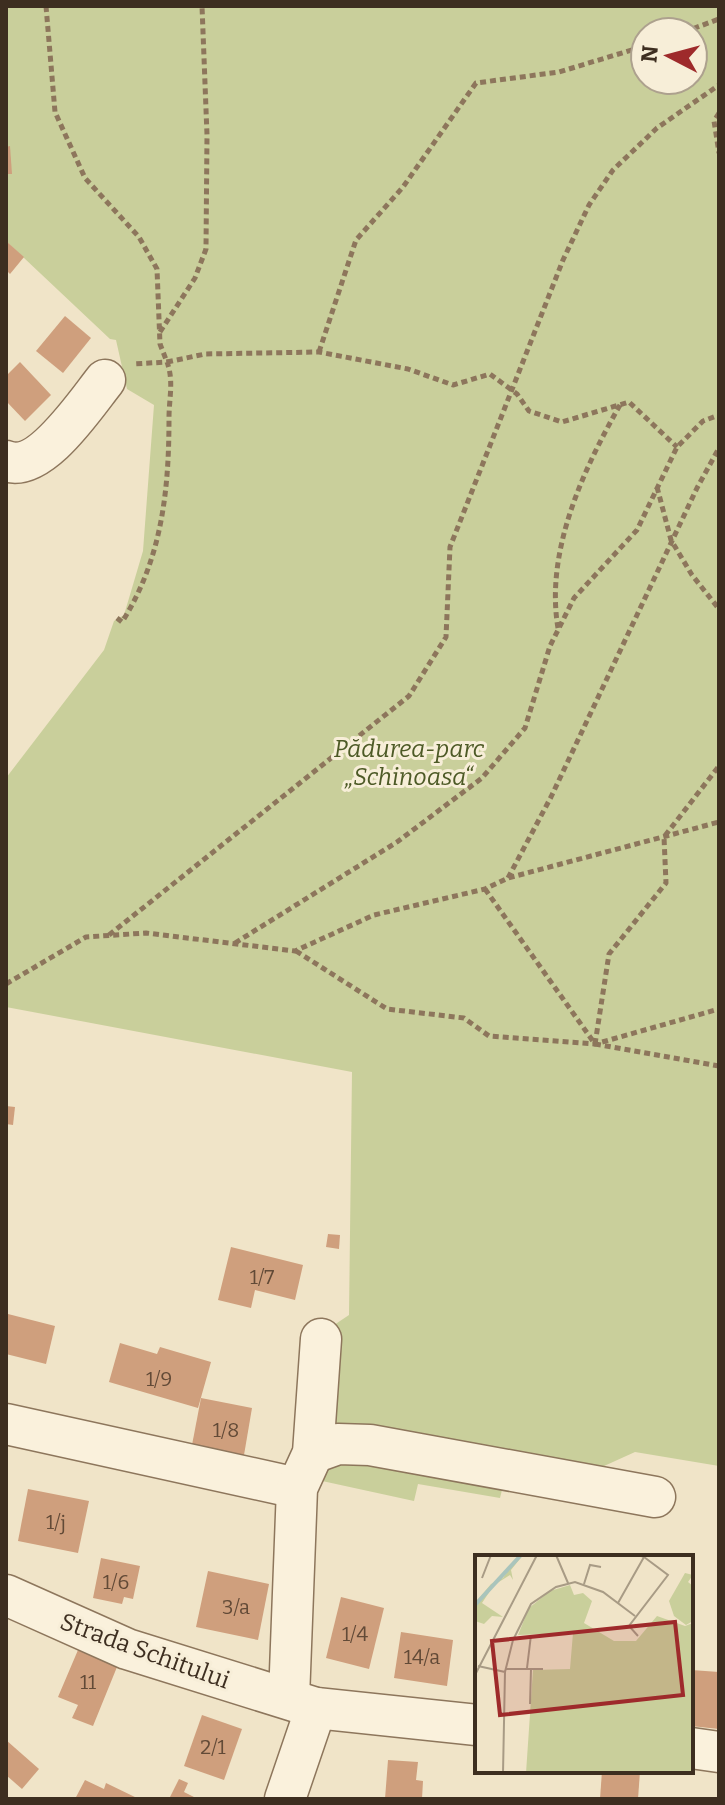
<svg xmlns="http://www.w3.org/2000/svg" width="725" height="1805" font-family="Bitter,serif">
<rect width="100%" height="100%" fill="#f0e4c8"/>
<g fill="#c9cf9b" fill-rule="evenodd">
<path d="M6,6H719V1466L635,1452L582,1476L329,1433L334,1325L349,1315L352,1072L6,1007V778L104,650L114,621L124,615L143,551L154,405L127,389L116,340L110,339L6,241ZM645,32H693V80H645Z"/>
<polygon points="339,1452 506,1474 500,1498 418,1484 414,1501 313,1479"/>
</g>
<g fill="#cf9f7d">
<polygon points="10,146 12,174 6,174 6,147"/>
<polygon points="6,241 24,257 10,274 6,270"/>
<polygon points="65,316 91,338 63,373 36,351"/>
<polygon points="20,362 51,395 25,421 6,401 6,376"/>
<polygon points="6,1106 15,1107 13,1125 6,1124"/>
<polygon points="328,1234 340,1235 339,1249 326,1247"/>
<polygon points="231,1247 303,1265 295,1300 255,1290 251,1308 218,1300"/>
<polygon points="8,1314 55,1326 46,1364 6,1354"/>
<polygon points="120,1343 157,1354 160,1347 211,1362 198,1408 109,1382"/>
<polygon points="201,1398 252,1408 244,1455 192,1445"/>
<polygon points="28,1489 89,1501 78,1553 18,1541"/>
<polygon points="101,1558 140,1566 133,1599 124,1597 122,1604 93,1598"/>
<polygon points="208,1571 269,1584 258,1640 196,1627"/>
<polygon points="341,1597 384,1608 369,1669 326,1658"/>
<polygon points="401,1632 453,1640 447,1686 394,1678"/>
<polygon points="78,1650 117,1667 93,1726 72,1718 78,1705 58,1697"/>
<polygon points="691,1670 719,1672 719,1729 691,1726"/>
<polygon points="202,1715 242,1729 224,1780 184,1766"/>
<polygon points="6,1740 39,1769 22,1789 6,1775"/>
<polygon points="388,1760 418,1762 416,1780 423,1781 422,1799 385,1799"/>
<polygon points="602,1771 640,1771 638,1799 600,1799"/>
<polygon points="179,1779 188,1783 184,1792 198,1799 169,1799"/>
<polygon points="85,1780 104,1789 106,1783 139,1799 75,1799"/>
</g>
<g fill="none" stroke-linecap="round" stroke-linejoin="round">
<defs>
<g id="minor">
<path d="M6,461C40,474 85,405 105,380"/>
<polyline points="6,1424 297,1488"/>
<polyline points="313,1453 338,1444 370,1445 655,1497"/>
<polyline points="6,1595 127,1649 316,1708 477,1725"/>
<polyline points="289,1698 297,1488 313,1453 321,1339"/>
<polyline points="691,1748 719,1752"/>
<polyline points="285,1799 316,1708"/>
</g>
</defs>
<use href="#minor" stroke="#8d765c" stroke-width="43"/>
<g stroke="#8d765c" stroke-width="5" stroke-dasharray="6 4" stroke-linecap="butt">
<polyline points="46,6 55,112 85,178 139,237 157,269 160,344 167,362 205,354 319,352 408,369 453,385 490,374 517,394 529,411 562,422 629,402 677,447"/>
<polyline points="684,32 719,19"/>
<polyline points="719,113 714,121 719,153"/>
<polyline points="160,332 195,278 206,249 207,135 202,6"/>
<polyline points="319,352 356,240 403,187 476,83 559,72 645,46"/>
<polyline points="657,487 671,540 692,575 719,609"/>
<path d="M117,618L122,622C162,559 169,490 169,418C169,398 174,381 167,362L133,364"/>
<path d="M558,628C545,552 583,470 620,405"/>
<polyline points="508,878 551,797 697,488 719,448"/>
<polyline points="485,889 595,1044 719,1066"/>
<polyline points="109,935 409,696 446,637 450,547 563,260 589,205 613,170 657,128 719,85"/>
<polyline points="235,943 397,842 482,778 525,728 550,646 574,598 637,530 677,447 703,421 719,415"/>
<polyline points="296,951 387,1009 464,1018 489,1036 595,1044 719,1009"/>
<polyline points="6,984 86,937 146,933 295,951 374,915 485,889 508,878 719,822"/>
<polyline points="595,1044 609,954 666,883 664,837 719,766"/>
</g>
<use href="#minor" stroke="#faf1dc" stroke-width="40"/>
</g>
<g text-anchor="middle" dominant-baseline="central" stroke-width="6" stroke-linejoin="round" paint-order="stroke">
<g font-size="20" fill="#624a37">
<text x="262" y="1277">1/7</text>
<text x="159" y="1379">1/9</text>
<text x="226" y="1430">1/8</text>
<text x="56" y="1522">1/j</text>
<text x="116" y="1582">1/6</text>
<text x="236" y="1607">3/a</text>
<text x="355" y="1634">1/4</text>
<text x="422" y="1657">14/a</text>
<text x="88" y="1682">11</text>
<text x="213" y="1747">2/1</text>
</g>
<g font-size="24" font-style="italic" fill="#4d5a26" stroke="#f7eed8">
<text x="409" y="749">Pădurea-parc<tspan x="409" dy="28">„Schinoasa“</tspan></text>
</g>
<g font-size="24" fill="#3d2e20" stroke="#f7eed8">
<text transform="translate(145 1651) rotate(20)">Strada Schitului</text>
</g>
</g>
<g transform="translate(475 1555)">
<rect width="218" height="218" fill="#f0e4c8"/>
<path d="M44,0H48L36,15L38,25L35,20L19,30L7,48L28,62L17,61L9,69L0,66V48L16,29L28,23ZM210,18L218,20L213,27L218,31V66L211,70L199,61L194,46ZM95,30L99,40L108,38L117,46L109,68L139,86H161L182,61L210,71L218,68V218H51L58,115L95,114L98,78L43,80L54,53L75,36Z" fill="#c9cf9b"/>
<path fill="none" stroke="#a9c4bc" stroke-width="4" d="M0,50L46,0"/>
<path fill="none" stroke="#a89b85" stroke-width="2" d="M81,0L93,28M7,23L16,0M109,29L115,10L126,12M143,48L169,2L164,0M163,81L154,71L193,20L169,2M3,111L30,117M52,113L56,80M31,114H68M0,120L62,0M55,149L56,114M28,218L30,117L38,85L56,49L81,32L100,27L128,37L160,61"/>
<path fill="#9e2a2b" fill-opacity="0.15" stroke="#9e2a2b" stroke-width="4" d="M200,67L208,140L25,160L17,86Z"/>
<rect width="218" height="218" fill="none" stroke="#3d2e20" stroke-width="4"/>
</g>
<rect width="725" height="1805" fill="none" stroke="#3d2e20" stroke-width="16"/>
<g transform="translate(669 56) rotate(276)"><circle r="38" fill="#f7eed8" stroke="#ada18e" stroke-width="2"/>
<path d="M0-6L14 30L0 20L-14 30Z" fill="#9e2a2b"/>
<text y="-12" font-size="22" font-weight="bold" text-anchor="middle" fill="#3d2e20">N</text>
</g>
</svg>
